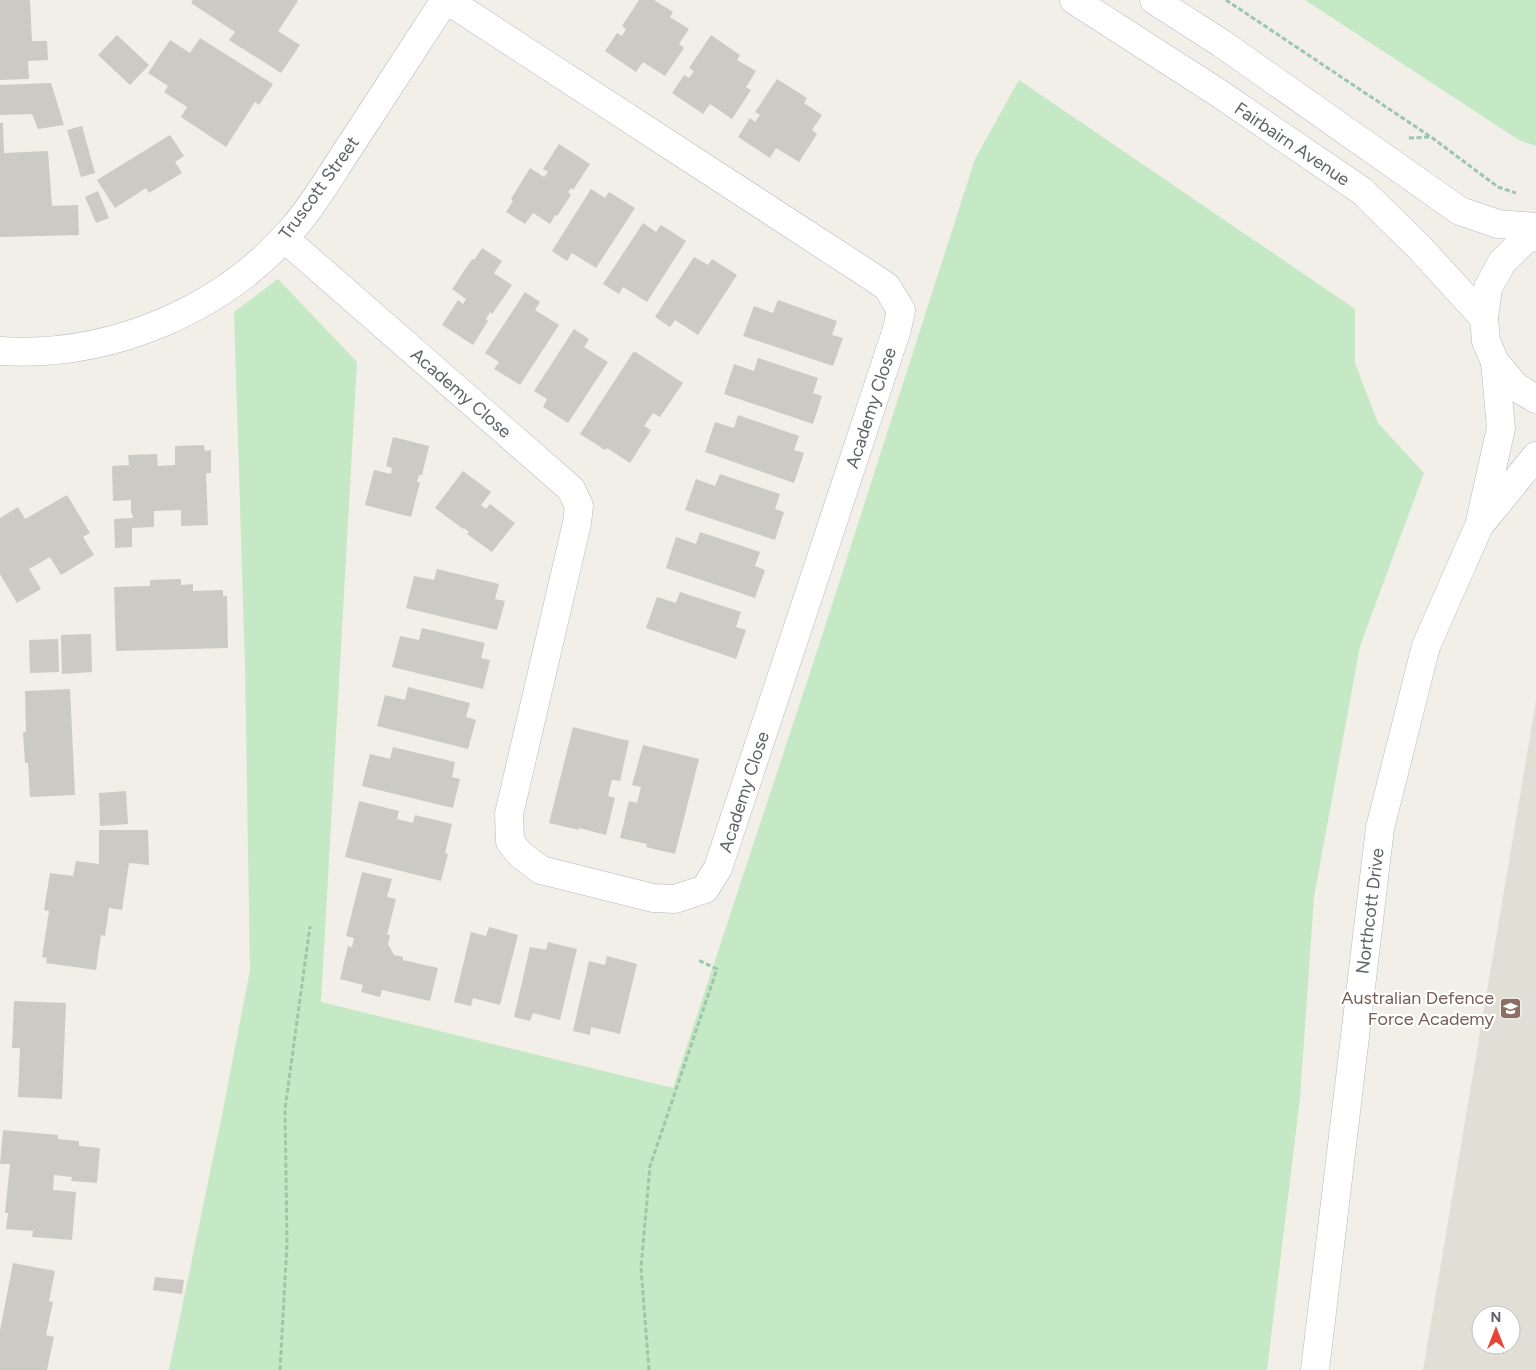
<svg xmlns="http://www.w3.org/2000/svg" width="1536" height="1370" font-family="Figtree,sans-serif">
<rect width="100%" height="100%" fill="#f1efe8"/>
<path fill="#e1ded6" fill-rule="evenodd" d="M1536,701V1370H1423ZM1481,1315H1511V1345H1481Z"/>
<g fill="#c5e8c5">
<polygon points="1305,0 1536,0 1536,146 1519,140"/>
<polygon points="1019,80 1355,309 1355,363 1378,423 1424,473 1360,646 1314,897 1300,1098 1267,1370 169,1370 223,1110 250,970 245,666 234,312 278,279 357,362 321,1002 673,1088 821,639 975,159"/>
</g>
<g fill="#cccac5">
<polygon points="0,0 30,0 32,41 47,41 48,60 28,61 29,79 0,80"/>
<polygon points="193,0 296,0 298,1 278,31 300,45 281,73 229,40 235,32 191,3"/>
<polygon points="639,0 654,0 673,12 670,17 689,29 679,44 684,48 665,76 643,62 636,72 605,51 617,33 622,36 626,29 622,26"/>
<polygon points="117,35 149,65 130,85 98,55"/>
<polygon points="711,35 740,55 737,60 756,71 746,87 751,90 732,119 710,104 703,114 672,93 684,75 689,78 694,71 689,68"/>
<polygon points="200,38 273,84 259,105 255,102 226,147 181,117 187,107 164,92 168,86 148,73 170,40 190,53"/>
<polygon points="777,79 807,98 804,103 822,115 812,130 817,134 799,162 776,148 770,158 738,137 750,118 755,122 760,115 755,112"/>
<polygon points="51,83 64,125 38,129 32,114 0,115 0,85"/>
<polygon points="0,123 3,123 4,153 48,151 52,206 78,205 79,235 0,237"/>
<polygon points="82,126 95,173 81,177 67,130"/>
<polygon points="170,135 184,156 175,162 182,173 149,193 146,188 115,208 97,180"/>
<polygon points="559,144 590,164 573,190 571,188 568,192 571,195 557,216 555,215 550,224 533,213 525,224 506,212 513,201 511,199 530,168 544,177 548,172 543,169"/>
<polygon points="591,189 605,198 609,192 635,208 596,268 572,253 567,261 552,251"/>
<polygon points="98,191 109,218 96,223 85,197"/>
<polygon points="643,223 656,232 661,225 686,241 647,302 623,287 619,294 603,284"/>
<polygon points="482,248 502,261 494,273 512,285 492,314 490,312 486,319 488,321 473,345 442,325 458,300 463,304 466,299 452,289 472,259 474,260"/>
<polygon points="694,257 708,265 712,259 737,275 698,335 675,320 670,327 655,317"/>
<polygon points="525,292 540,302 535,310 559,325 520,385 494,369 499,362 485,353"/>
<polygon points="778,300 837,321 832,335 843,338 833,366 743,336 754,306 773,313"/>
<polygon points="574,329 589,339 584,347 608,362 568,423 543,407 547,399 534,391"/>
<polygon points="634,351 683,383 660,417 653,413 644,426 651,430 630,463 607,448 605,450 580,434"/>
<polygon points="758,358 818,378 813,393 822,396 813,424 724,394 734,364 754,371"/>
<polygon points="738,415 799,436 794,450 804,453 794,483 705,452 715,422 734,428"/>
<polygon points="393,437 429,446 422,475 419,475 417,482 420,482 411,517 365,505 374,470 391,474 392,468 386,466"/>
<polygon points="204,445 205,451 211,450 211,473 206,473 208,525 181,526 181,510 154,511 154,527 132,528 132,547 115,548 114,519 133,518 132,513 131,513 131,500 113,501 112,466 129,465 128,455 157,454 158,466 175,465 175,446"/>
<polygon points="463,471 491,492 481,505 486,509 490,504 515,523 492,552 467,534 469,532 464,528 463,529 435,508"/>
<polygon points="720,474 780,494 775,509 784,512 775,540 685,510 696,479 715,486"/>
<polygon points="67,495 90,533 83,537 94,555 61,575 50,557 29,569 41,589 17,603 0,574 0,518 18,507 25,519"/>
<polygon points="700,532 760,552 755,566 765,570 755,598 666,568 676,537 696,544"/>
<polygon points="437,569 499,584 495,599 505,601 497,630 406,608 414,576 434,580"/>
<polygon points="181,579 181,585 193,584 193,591 223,590 223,596 227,596 228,648 116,651 114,587 150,586 150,580"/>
<polygon points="680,592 741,612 736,627 746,630 736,659 646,628 657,597 676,603"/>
<polygon points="422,628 485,643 481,658 490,660 483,689 392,667 400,636 419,640"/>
<polygon points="91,634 92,672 62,674 61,635"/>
<polygon points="58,639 59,672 30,673 29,640"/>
<polygon points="408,687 470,703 466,717 476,720 468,749 377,726 385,695 405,700"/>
<polygon points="70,689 75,795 30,797 28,763 25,763 23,732 26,732 25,691"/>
<polygon points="573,727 629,741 620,781 612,780 608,796 615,798 606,835 579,828 579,830 549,823"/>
<polygon points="643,745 699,759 675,854 646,847 647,844 620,838 629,801 637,803 641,787 632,785"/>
<polygon points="393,747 455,762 452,777 460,779 453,808 362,786 370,754 390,759"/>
<polygon points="126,791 128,824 100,826 99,793"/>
<polygon points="359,801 399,811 397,819 413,823 415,815 452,824 445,853 448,854 441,881 345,857"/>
<polygon points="99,830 148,830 149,865 129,863 122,910 109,908 105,936 101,935 96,970 46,963 47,958 42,957 49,911 44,910 50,873 73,876 76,861 99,864"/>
<polygon points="362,872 392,879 387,897 396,899 387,935 390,935 388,944 394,955 403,957 403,960 438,968 430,1001 382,990 380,997 361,992 363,985 340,979 348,946 352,947 354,938 346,936"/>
<polygon points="489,927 518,935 500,1005 473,998 471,1006 454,1002 471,932 486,936"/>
<polygon points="548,942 577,949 560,1020 533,1013 530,1021 514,1017 530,947 546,950"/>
<polygon points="607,956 637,964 620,1034 591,1027 590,1035 573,1031 589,961 605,965"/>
<polygon points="14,1001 66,1003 62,1099 18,1097 20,1048 12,1048"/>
<polygon points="3,1130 58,1135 58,1139 79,1141 79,1146 100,1148 97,1183 71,1181 72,1177 54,1175 53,1190 76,1192 72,1240 32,1237 33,1231 6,1229 8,1213 5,1213 10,1164 0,1164"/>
<polygon points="13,1263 55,1271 49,1301 53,1302 46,1335 54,1337 47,1370 0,1370 0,1331"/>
<polygon points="155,1277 184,1280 182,1294 153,1290"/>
</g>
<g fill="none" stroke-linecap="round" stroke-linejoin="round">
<defs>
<polyline id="minor" points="284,238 571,489 579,506 577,523 509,814 510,842 521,855 541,870 653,898 675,899 705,889 718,868 897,329 901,310 887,287 874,278 447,0"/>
<g id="tertiary">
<path d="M0,351C109,358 223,311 294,227C316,202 333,171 352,143C383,96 414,48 445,0"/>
<polyline points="1483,521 1536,456"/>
<polyline points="1315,1370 1380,828 1426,646 1479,526 1501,428 1495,362"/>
</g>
<g id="secondary">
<polyline points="1074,0 1217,92 1362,191 1419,247 1484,318"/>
<polyline points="1154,0 1221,43 1460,211 1498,224 1536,227"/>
<polyline points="1536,235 1524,241 1502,262 1488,288 1484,318 1486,341 1495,362 1516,387 1536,399"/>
</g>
</defs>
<use href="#minor" stroke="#b5b8bc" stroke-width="29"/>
<use href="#tertiary" stroke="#b5b8bc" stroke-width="29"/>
<use href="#secondary" stroke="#b6babf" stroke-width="29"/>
<g stroke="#9cc7a9" stroke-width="3" stroke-dasharray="5 2.5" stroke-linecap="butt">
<polyline points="1226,0 1431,137 1498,187 1516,193"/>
<polyline points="1409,138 1430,137"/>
<polyline points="280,1370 287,1243 285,1109 310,926"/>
<polyline points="649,1370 641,1268 650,1166 717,969 698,960"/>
</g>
<use href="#minor" stroke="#fff" stroke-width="28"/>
<use href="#tertiary" stroke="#fff" stroke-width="28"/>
<use href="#secondary" stroke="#fff" stroke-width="28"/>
</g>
<defs>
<symbol id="university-square" viewBox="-11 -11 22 22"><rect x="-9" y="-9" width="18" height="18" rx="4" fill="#8d6e63" stroke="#fff"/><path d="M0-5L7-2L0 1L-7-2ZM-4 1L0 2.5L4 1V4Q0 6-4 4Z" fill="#fff"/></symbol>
</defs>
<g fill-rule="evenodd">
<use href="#university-square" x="1498" y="996" width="25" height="25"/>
</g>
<g text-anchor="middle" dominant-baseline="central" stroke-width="4.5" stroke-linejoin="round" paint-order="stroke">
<g font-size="18" fill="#5f6368" stroke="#fff">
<text transform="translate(1292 144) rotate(34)">Fairbairn Avenue</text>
<text transform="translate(319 188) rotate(-54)">Truscott Street</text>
<text transform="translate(461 393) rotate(41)">Academy Close</text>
<text transform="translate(871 408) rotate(-72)">Academy Close</text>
<text transform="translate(744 792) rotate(-72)">Academy Close</text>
<text transform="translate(1370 911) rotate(-83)">Northcott Drive</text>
</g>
<g font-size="18" fill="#785e54" stroke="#fff" text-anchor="end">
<text x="1494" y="998">Australian Defence<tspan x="1494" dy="21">Force Academy</tspan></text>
</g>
</g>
<g transform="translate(1496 1330)"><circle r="24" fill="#ffffff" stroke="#bfc1c3"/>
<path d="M0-4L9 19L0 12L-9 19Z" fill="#ea4335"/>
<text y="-8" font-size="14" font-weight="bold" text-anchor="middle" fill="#5f6368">N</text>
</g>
</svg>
